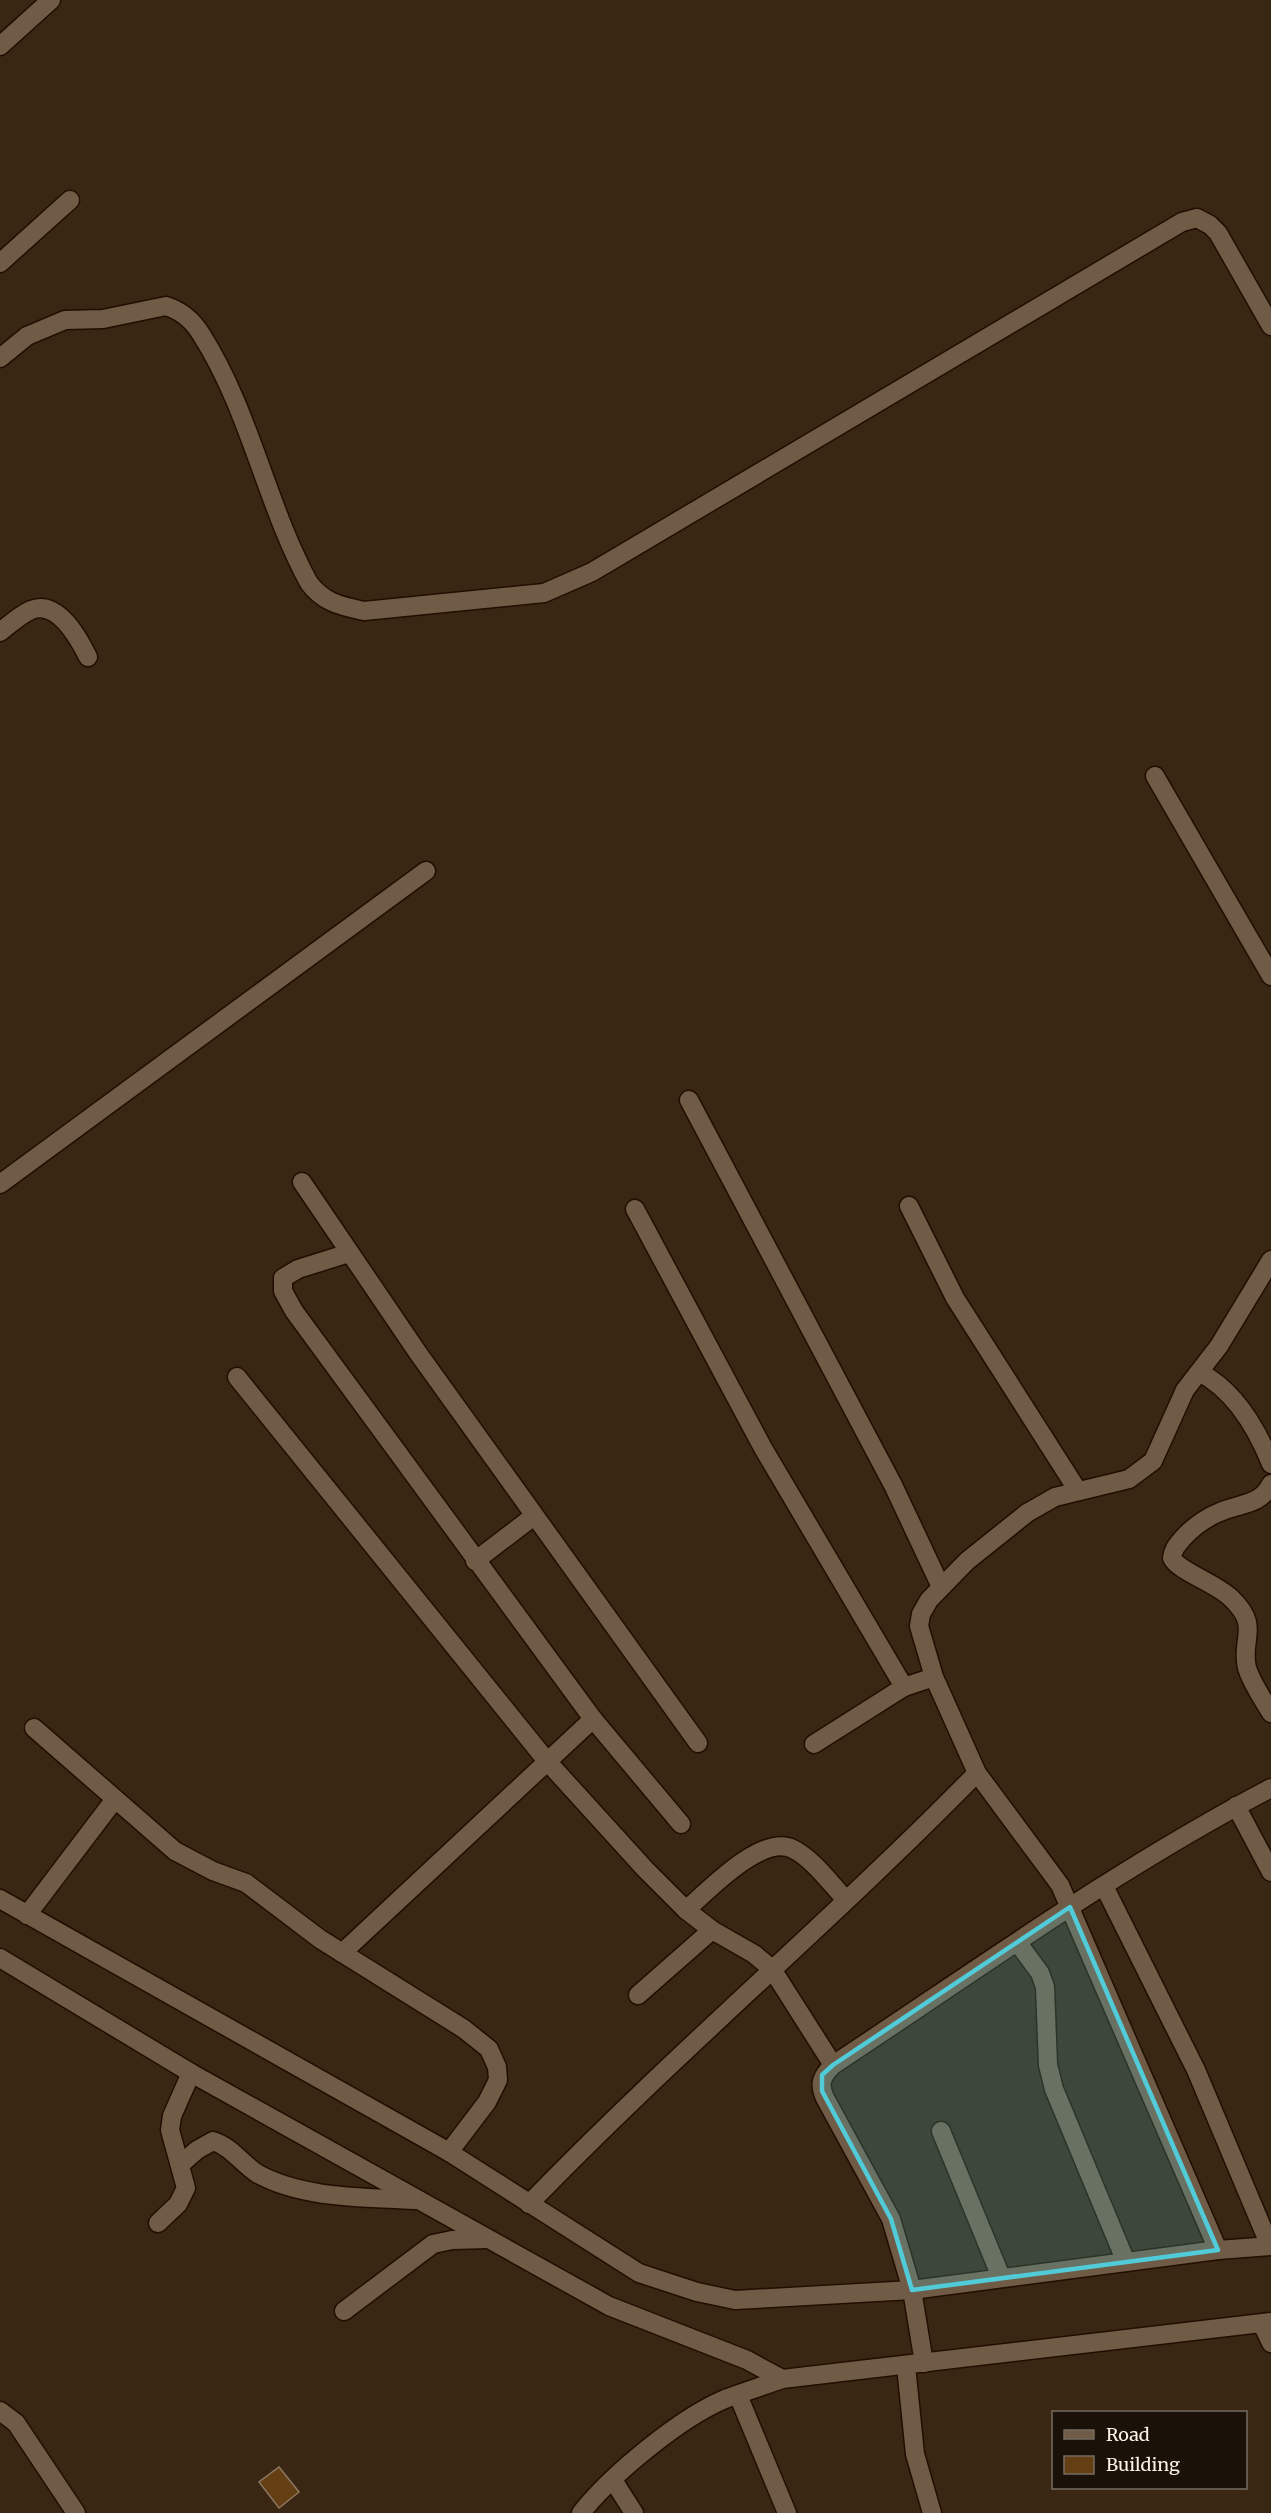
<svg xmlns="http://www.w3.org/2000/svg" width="1271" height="2513" font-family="Merriweather,serif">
<rect width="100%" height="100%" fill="#392713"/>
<polygon fill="#643f13" stroke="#8d7761" stroke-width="1.5" points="279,2467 299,2492 279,2508 259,2482"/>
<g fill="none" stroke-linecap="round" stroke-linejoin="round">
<defs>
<g id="minor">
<polyline points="0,46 51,0"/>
<polyline points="0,263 70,200"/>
<path d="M0,358L27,336L65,320L103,319L166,306C182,311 193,321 201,334C250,411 266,504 309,583C324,603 341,606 364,611L544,593L592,572L1182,222L1197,218L1210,225L1218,233L1271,326"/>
<path d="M0,632C10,624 20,615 31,610C58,599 79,639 88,657"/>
<polyline points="1155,776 1271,976"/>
<polyline points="689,1100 893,1485 941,1587"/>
<polyline points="302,1182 418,1353 698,1743"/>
<polyline points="0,1184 426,871"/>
<polyline points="909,1206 955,1298 1078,1491"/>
<polyline points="635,1209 763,1448 904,1687"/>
<polyline points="349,1253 298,1269 283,1278 283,1291 294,1311 593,1719 681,1824"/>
<path d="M1199,1372C1234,1390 1257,1429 1271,1464"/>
<polyline points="237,1377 546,1760 645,1869 686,1910 712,1930 754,1954 772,1969 833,2065"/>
<path d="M1271,1484C1260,1506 1240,1503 1220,1512C1205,1518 1194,1526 1183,1538C1177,1545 1173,1549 1172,1558C1178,1571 1218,1584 1232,1599C1261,1627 1240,1639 1247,1668C1252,1684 1263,1699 1271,1713"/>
<polyline points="475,1561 534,1516"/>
<polyline points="34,1728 175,1851 213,1871 246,1883 320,1939 464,2029 489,2049 497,2067 498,2080 487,2102 449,2152"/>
<polyline points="814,1744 904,1687 934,1677"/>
<polyline points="1236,1806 1271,1872"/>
<polyline points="1104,1886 1196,2070 1270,2246"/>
<polyline points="0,1899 449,2152 639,2273 697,2292 735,2300 912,2290 1218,2250 1271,2246"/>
<path d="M686,1910C708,1891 762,1833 793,1849C813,1859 830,1883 846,1900"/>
<polyline points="27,1915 115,1799"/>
<polyline points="1018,1943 1040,1973 1045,1987 1048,2065 1054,2089 1126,2262"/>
<polyline points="342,1953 593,1719"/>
<polyline points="0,1958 191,2073 609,2306 747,2360 782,2379"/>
<polyline points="638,1995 712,1930"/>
<polyline points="941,2131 1001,2277"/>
<path d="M181,2164L197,2150L213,2141C232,2147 242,2164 258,2174C304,2199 364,2197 414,2200"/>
<path d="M529,2204C673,2055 832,1921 977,1773"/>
<polyline points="158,2223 178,2204 186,2188 170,2130 172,2116 191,2073"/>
<polyline points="1218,2250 1060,1885 977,1773 934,1677 919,1626 921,1614 929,1600 967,1561 1027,1513 1055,1497 1129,1479 1153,1461 1185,1390 1219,1346 1271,1260"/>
<polyline points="344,2311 433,2244 452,2240 487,2239"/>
<polyline points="1262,2324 1271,2343"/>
<path d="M924,2363L912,2290L891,2219L825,2098C818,2083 822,2076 833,2065C977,1970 1118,1868 1271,1788"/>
<polyline points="906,2366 915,2454 932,2513"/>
<polyline points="738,2395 787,2513"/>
<polyline points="0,2411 16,2423 76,2513"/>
<polyline points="613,2480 634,2513"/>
<path d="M581,2513C612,2474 680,2418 725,2399C744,2392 763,2386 782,2379L1271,2322"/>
</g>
</defs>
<use href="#minor" stroke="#200f00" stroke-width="21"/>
<use href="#minor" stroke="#705b46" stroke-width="18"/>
</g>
<path fill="#52cbd9" fill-opacity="0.2" stroke="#52cbd9" stroke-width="4.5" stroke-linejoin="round" d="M1070,1907L1218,2250L912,2290L891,2219L822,2091V2075L833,2065Z"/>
<rect x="1052" y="2411" width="195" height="78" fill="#1a1209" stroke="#756b61" stroke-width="1.5"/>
<rect x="1064" y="2430" width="30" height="9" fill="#705b46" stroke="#756b61" stroke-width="1.5"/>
<text x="1106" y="2441" font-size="18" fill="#fdf0e4">Road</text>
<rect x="1064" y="2456" width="30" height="18" fill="#643f13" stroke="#756b61" stroke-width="1.5"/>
<text x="1106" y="2471" font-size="18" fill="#fdf0e4">Building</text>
</svg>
